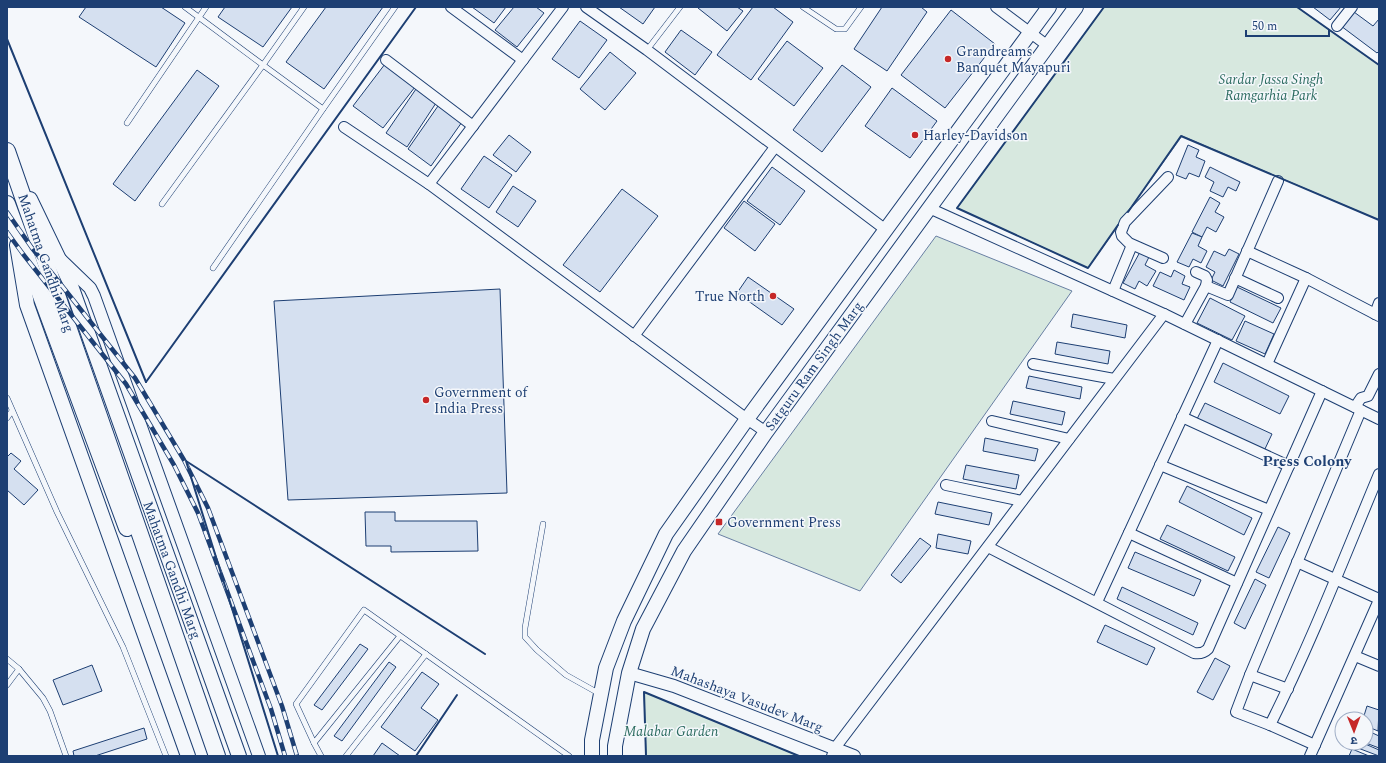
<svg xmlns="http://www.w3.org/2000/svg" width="1386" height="763" font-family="Spectral,'Noto Sans Devanagari',serif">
<rect width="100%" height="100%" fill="#f4f7fb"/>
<g fill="#d7e8df" stroke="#687fa3">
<polygon points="1104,7 1297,7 1379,65 1379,220 1182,136 1088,268 957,208"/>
<polygon points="936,236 1072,291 860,591 718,534"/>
<polygon points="644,692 799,756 646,756"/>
</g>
<g fill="#d5e0f0" stroke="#1d3f73">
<polygon points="86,7 161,7 185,23 156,67 79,17"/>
<polygon points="225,7 292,7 263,47 218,17"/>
<polygon points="326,7 383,7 324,89 286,62"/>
<polygon points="472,7 506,7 494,23"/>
<polygon points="514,7 536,7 544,13 517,47 495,30"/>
<polygon points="619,7 655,7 643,24"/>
<polygon points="699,7 737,7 743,11 727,31 698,8"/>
<polygon points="753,7 773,7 793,22 751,80 717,55"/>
<polygon points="882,7 921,7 927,12 887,71 854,49"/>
<polygon points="1313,7 1341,7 1330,20"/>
<polygon points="951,10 995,44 945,108 901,75"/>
<polygon points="1354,12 1373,26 1379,19 1379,51 1377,53 1341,26"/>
<polygon points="580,21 607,40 579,78 552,59"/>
<polygon points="681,30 712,52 695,75 665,52"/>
<polygon points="787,41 823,68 794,106 758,79"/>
<polygon points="610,52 636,73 605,110 580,89"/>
<polygon points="385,64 415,87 383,128 353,106"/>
<polygon points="842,65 871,87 822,152 793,130"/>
<polygon points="197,70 219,86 135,201 113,184"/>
<polygon points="892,88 937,121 910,158 865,126"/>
<polygon points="416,89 436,103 407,147 386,133"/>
<polygon points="438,106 462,122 431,166 408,149"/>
<polygon points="509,135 531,152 516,172 493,155"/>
<polygon points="1188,145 1199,150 1196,157 1205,161 1199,177 1189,173 1186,179 1176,175"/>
<polygon points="484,156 512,175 489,208 461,189"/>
<polygon points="772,167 805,191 780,225 747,201"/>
<polygon points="1210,167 1240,182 1236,191 1228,187 1223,197 1210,191 1214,182 1205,177"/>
<polygon points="513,186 536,201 518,227 496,212"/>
<polygon points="622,189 658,216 600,292 563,265"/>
<polygon points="1210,197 1220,203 1215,212 1224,217 1216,232 1207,227 1202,237 1192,232"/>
<polygon points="744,201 775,224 755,251 724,228"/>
<polygon points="1192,233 1202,237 1198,246 1207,251 1201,263 1193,259 1189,267 1177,262"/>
<polygon points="1229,249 1239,254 1223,286 1211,280 1215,272 1206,267 1214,251 1225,256"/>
<polygon points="1140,252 1149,257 1145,265 1156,271 1147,286 1139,281 1135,289 1123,283"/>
<polygon points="1174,270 1185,276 1182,284 1190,287 1184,300 1153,286 1160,272 1171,277"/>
<polygon points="748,277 794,309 782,325 737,293"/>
<polygon points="1237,287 1281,308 1273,323 1230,302"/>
<polygon points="500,289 507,493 288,500 274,301"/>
<polygon points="1210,298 1245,316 1232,340 1197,323"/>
<polygon points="1073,314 1127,325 1125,338 1071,327"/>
<polygon points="1245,321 1274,334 1265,354 1236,341"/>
<polygon points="1057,342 1110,351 1108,364 1055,354"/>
<polygon points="1223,363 1289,396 1280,414 1214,382"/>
<polygon points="1029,376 1082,387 1080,399 1026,388"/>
<polygon points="1013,401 1065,412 1062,425 1010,414"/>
<polygon points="1205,403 1272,434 1264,451 1197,419"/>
<polygon points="985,438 1038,449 1035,461 983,451"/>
<polygon points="11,453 21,461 14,469 38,490 24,505 7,490 7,457"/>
<polygon points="966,465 1019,475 1016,489 963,479"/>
<polygon points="1187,486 1252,518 1244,535 1179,502"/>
<polygon points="938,502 992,513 989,525 935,514"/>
<polygon points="365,512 395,512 395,521 477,521 478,551 391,552 391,546 366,546"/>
<polygon points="1167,525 1235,557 1228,571 1160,539"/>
<polygon points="1278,527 1290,533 1269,578 1256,572"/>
<polygon points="938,534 971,541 968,554 936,548"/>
<polygon points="920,538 931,546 901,583 891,575"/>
<polygon points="1135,552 1201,580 1194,596 1128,568"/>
<polygon points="1255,579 1266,585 1245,629 1234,623"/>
<polygon points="1122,587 1198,623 1193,635 1117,599"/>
<polygon points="1105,625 1155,648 1147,665 1097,642"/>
<polygon points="360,644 368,649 322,710 314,705"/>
<polygon points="1215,658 1230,666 1213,700 1197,692"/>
<polygon points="389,662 396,667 342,741 334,736"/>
<polygon points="92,665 102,691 63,705 53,680"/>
<polygon points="422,672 439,684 421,708 438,720 415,751 381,727"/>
<polygon points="1367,706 1379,710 1378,731 1366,726 1366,719 1363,719"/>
<polygon points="144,728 147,739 95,756 74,756 73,751"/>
<polygon points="1366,730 1379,736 1379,748 1366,743"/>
<polygon points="382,743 400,756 373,756"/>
<polygon points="1351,743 1363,743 1379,750 1379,756 1350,745"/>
<polygon points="1352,749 1369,756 1349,756"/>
</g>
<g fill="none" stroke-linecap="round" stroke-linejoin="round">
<defs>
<g id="service">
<polyline points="185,7 263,65 304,7"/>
<polyline points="803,7 836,29 845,29 861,7"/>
<polyline points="647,50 680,7"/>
<polyline points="127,123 206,7"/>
<polyline points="162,204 263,65 323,109 395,7"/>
<polyline points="213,268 323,109"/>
<polyline points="7,398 57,512 123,647 166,756"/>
<polyline points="7,418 12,411"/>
<polyline points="543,524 525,628 525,637 537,650 566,675 600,694"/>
<polyline points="400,636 314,743 296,704 364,610 569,756"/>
<polyline points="7,659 19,669"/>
<polyline points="7,685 19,669 43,698 50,711 66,756"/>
<polyline points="314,743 321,756"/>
<polyline points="346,756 426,654"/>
</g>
<g id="minor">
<polyline points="451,7 523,60"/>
<polyline points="586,7 647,50 886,230"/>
<polyline points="996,7 1048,46"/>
<polyline points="1337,26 1352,7"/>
<polyline points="386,60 473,126"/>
<polyline points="344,127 429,184 747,419 766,432"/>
<polyline points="429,184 563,7"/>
<polyline points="929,208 1164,314 1379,419"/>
<polyline points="1247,251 1306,278"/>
<polyline points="1163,258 1129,243 1122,236 1121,232 1125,222 1168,177"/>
<polyline points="1235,278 1278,298"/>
<polyline points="1206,286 1228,295 1278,181"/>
<polyline points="1113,291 1132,245"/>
<polyline points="1375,314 1379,303"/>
<polyline points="1185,324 1206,286 1207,280 1205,276 1196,272"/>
<polyline points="634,336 775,147"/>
<polyline points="1033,364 1114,379"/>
<polyline points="1267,364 1306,278 1379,316"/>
<polyline points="1355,407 1361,398 1368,396 1379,374"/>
<polyline points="1182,417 1289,466"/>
<polyline points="992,421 1069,439"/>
<polyline points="1160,465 1269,510"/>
<polyline points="946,485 1022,501"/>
<polyline points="1129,533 1237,583"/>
<path d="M988,547L1194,653C1200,654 1204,653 1208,649L1322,391"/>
<polyline points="1297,562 1379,599"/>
<polyline points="1097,602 1218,340"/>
<polyline points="1355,656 1379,666"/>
<polyline points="1250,675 1288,689"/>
<path d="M1270,725C1311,643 1344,558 1379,474"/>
<polyline points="1315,745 1270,725 1236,712 1250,675 1361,410"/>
<polyline points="832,756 835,748 1164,314"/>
<polyline points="1310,756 1379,600"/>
</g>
<g id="tertiary">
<polyline points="61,260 90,288 94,296 259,756"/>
<polyline points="629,673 674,686 854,756"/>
</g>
<g id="secondary">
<polyline points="30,199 69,280 239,756"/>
<polyline points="17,245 27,305 188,756"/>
<polyline points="592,756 592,740 606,668 624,621 666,534 747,419 1049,7"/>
<polyline points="615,756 615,746 629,673 643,629 684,551 766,432 1076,7"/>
</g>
<g id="primary">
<polyline points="7,151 217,756"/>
<polyline points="7,204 127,528"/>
</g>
</defs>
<use href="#service" stroke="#1d3f73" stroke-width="6"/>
<use href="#minor" stroke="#1d3f73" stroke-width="12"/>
<use href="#tertiary" stroke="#1d3f73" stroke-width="14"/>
<use href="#secondary" stroke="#1d3f73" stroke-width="16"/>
<use href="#primary" stroke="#1d3f73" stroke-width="18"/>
<use href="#service" stroke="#f4f7fb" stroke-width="5"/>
<use href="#minor" stroke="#f4f7fb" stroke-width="10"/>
<use href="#tertiary" stroke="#f4f7fb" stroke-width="12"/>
<use href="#secondary" stroke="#f4f7fb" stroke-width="14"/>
<use href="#primary" stroke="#f4f7fb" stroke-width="16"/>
<defs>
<g id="rail">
<polyline points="7,212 32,248 135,378 184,460 208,508 282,706 297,756"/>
<polyline points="7,232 23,254 126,384 174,465 198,513 271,709 285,756"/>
</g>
</defs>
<use href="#rail" stroke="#1d3f73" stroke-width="4.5"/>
<use href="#rail" stroke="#f4f7fb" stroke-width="3" stroke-dasharray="9" stroke-linecap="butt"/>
<g stroke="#1d3f73" stroke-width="2">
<polyline points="1104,7 957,208 1088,268 1118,225"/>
<polyline points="1297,7 1379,65"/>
<polyline points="7,39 146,382"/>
<polyline points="1128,212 1181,136 1379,220"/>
<polyline points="146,382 416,7"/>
<polyline points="278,756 186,461 485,654"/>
<polyline points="416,756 457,695"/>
<polyline points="646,756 644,692 799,756"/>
</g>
</g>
<g fill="#c62828" stroke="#f4f7fb" stroke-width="1.5">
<circle cx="948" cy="59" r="4"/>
<circle cx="915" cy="135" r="4"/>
<circle cx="773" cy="296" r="4"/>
<circle cx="426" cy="400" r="4"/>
<rect x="715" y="518" width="8" height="8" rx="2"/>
</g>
<g text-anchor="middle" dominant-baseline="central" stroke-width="3" stroke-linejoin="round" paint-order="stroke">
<g font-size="14" fill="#1d3f73" stroke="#f4f7fb" text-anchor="start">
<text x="956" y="51">Grandreams<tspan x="956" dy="16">Banquet Mayapuri</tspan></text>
<text x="923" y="135">Harley-Davidson</text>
<text x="765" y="296" text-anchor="end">True North</text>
<text x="434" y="392">Government of<tspan x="434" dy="16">India Press</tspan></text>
<text x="727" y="522">Government Press</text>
</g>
<g font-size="14" font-style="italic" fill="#2c6c60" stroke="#f4f7fb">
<text x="1271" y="79">Sardar Jassa Singh<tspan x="1271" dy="16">Ramgarhia Park</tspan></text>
<text x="671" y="731">Malabar Garden</text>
</g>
<g font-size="14" fill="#1d3f73" stroke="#f4f7fb">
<text transform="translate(46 263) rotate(71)">Mahatma Gandhi Marg</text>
<text transform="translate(814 366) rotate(-54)">Satguru Ram Singh Marg</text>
<text transform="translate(172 570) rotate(70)">Mahatma Gandhi Marg</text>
<text transform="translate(747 699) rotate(21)">Mahashaya Vasudev Marg</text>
</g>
<g font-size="15" font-weight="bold" fill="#1d3f73" stroke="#f4f7fb">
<text x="1307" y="461">Press Colony</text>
</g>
</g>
<rect width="1386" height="763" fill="none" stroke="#1d3f73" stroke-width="16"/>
<g transform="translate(1354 731) rotate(179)"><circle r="19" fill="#f4f7fb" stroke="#9eadc5"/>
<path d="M0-3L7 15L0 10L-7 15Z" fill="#c62828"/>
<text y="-6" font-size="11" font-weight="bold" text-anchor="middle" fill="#1d3f73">उ</text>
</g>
<path d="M1246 30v6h83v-6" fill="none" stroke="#1d3f73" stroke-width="2"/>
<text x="1252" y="30" font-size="12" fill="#1d3f73" stroke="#f4f7fb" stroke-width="3" paint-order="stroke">50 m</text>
</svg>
